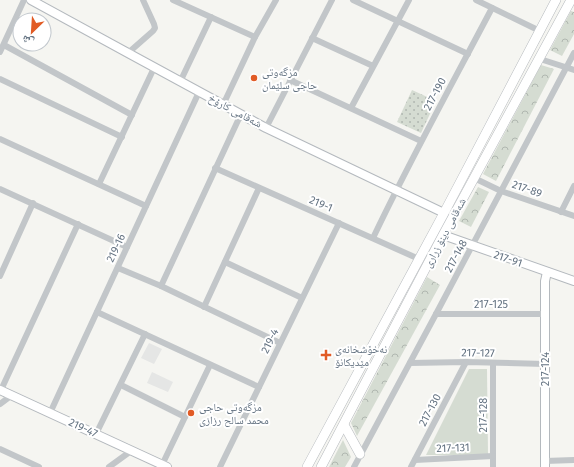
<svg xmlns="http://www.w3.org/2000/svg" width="574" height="467" font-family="'Fira Sans','Noto Naskh Arabic',sans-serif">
<defs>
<pattern id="forest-crowns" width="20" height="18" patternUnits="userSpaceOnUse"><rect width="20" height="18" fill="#d5dcd2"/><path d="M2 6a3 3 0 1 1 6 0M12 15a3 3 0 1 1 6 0" fill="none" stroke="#b0b7b0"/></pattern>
<pattern id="garden-dots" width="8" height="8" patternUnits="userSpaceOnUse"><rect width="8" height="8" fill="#d5dcd2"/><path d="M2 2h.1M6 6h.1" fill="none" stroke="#b0b7b0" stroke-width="1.8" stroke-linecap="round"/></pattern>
</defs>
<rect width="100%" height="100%" fill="#f5f5f1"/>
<g fill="#e5e6e5">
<polygon points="149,343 162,349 154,364 141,358"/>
<polygon points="152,372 173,382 168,392 147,383"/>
</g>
<polygon fill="#d5dcd2" points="469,369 487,369 488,455 426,455"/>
<g fill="url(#forest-crowns)">
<polygon points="571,11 574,12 574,34 562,56 550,50"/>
<polygon points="541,65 554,69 496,181 483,174"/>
<polygon points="478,187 489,192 471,227 459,221"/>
<polygon points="427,277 440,285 357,436 351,423"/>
<polygon points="343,440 351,457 345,467 329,467"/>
</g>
<polygon fill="url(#garden-dots)" points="412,90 436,101 421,133 397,122"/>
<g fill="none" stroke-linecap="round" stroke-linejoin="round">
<defs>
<g id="secondary">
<polyline points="31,0 128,53 266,128 444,213"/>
<polyline points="443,235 574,281"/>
<polyline points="0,390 167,467"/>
<polyline points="545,467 545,281 547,272"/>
</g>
<g id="primary">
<polyline points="344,425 360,454"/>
<polyline points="307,467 444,213 556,0"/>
<polyline points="321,467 443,235 571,0"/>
</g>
</defs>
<use href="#secondary" stroke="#b4b9be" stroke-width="10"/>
<use href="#primary" stroke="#b5b9bd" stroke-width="10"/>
<g stroke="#c2c6c9" stroke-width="6">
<polyline points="173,0 255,37"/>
<polyline points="353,0 468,54"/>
<polyline points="476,0 540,31"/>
<polyline points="312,38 373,66"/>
<polyline points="4,45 132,115"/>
<polyline points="0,52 24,0"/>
<polyline points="128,53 153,31 155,28 154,24 143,0"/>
<polyline points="540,59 574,70"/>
<polyline points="0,79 122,137"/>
<polyline points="290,80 421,141"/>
<polyline points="180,82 211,17"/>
<polyline points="223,105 255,37 276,0"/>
<polyline points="351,108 409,0"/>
<polyline points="266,128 332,0"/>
<polyline points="0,139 146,206"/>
<polyline points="215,168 419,259"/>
<polyline points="474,178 501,191 574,216"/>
<polyline points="99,184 154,68"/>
<polyline points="0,189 127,247"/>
<polyline points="561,212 574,186"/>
<path d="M373,238C410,160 452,84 492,8"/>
<polyline points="225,262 302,298"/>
<polyline points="118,268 161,286 280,343"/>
<polyline points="0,276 33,203"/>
<polyline points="161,286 241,114"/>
<polyline points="204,307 259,188"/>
<polyline points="97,312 259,387"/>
<polyline points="436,314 545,314"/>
<polyline points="410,363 466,362 545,364"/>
<polyline points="493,363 493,467"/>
<polyline points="121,385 185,417"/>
<polyline points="1,390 78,224"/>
<polyline points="0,404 12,395"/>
<polyline points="50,413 199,92"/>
<polyline points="96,434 145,334"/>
<polyline points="0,449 39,467"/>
<polyline points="415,460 493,456"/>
<polyline points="545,461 574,460"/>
<polyline points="162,465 210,365"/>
<polyline points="109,467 131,451"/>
<polyline points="220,467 339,223"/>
<polyline points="354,467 436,314 574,53"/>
<polyline points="411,467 466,362"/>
</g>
<use href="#secondary" stroke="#fff" stroke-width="8"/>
<use href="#primary" stroke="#fff" stroke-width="9"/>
</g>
<g fill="#e15b25" stroke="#fff" stroke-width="1.5">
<circle cx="254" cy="78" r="4"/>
<path d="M324 349h4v4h4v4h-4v4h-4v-4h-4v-4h4z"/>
<circle cx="191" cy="413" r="4"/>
</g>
<g text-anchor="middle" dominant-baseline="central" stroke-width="4" stroke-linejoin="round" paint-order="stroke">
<g font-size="11" fill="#647382" stroke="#fff" text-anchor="start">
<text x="262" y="72">مزگەوتی<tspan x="262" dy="13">حاجی سلێمان</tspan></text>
<text x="335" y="349">نەخۆشخانەی<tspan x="335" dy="13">مێدیکانۆ</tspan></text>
<text x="199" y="407">مزگەوتی حاجی<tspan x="199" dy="13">محمد سالح رزازی</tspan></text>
</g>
<g font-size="11" fill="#647382" stroke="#fff">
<text transform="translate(435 94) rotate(-62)">217-190</text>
<text transform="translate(235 111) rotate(28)">شەقامی کارۆخ</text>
<text transform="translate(527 189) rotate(19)">217-89</text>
<text transform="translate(321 204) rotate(23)">219-1</text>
<text transform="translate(445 233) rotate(-62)">شەقامی دینۆ زراری</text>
<text transform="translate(116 248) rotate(-65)">219-16</text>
<text transform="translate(456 256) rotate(-62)">217-148</text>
<text transform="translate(508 259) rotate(19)">217-91</text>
<text x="491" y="304">217-125</text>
<text transform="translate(270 341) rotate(-64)">219-4</text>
<text transform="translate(478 353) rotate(1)">217-127</text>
<text transform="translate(545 369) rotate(-90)">217-124</text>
<text transform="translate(430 410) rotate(-62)">217-130</text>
<text transform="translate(483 415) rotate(-90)">217-128</text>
<text transform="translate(83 428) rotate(25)">219-47</text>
<text transform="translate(453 448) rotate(-2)">217-131</text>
</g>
</g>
<g transform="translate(32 32) rotate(205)"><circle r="19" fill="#ffffff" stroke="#c1c7cd"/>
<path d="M0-3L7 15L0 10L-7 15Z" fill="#e15b25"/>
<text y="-6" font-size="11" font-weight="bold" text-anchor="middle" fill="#647382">ش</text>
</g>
</svg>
